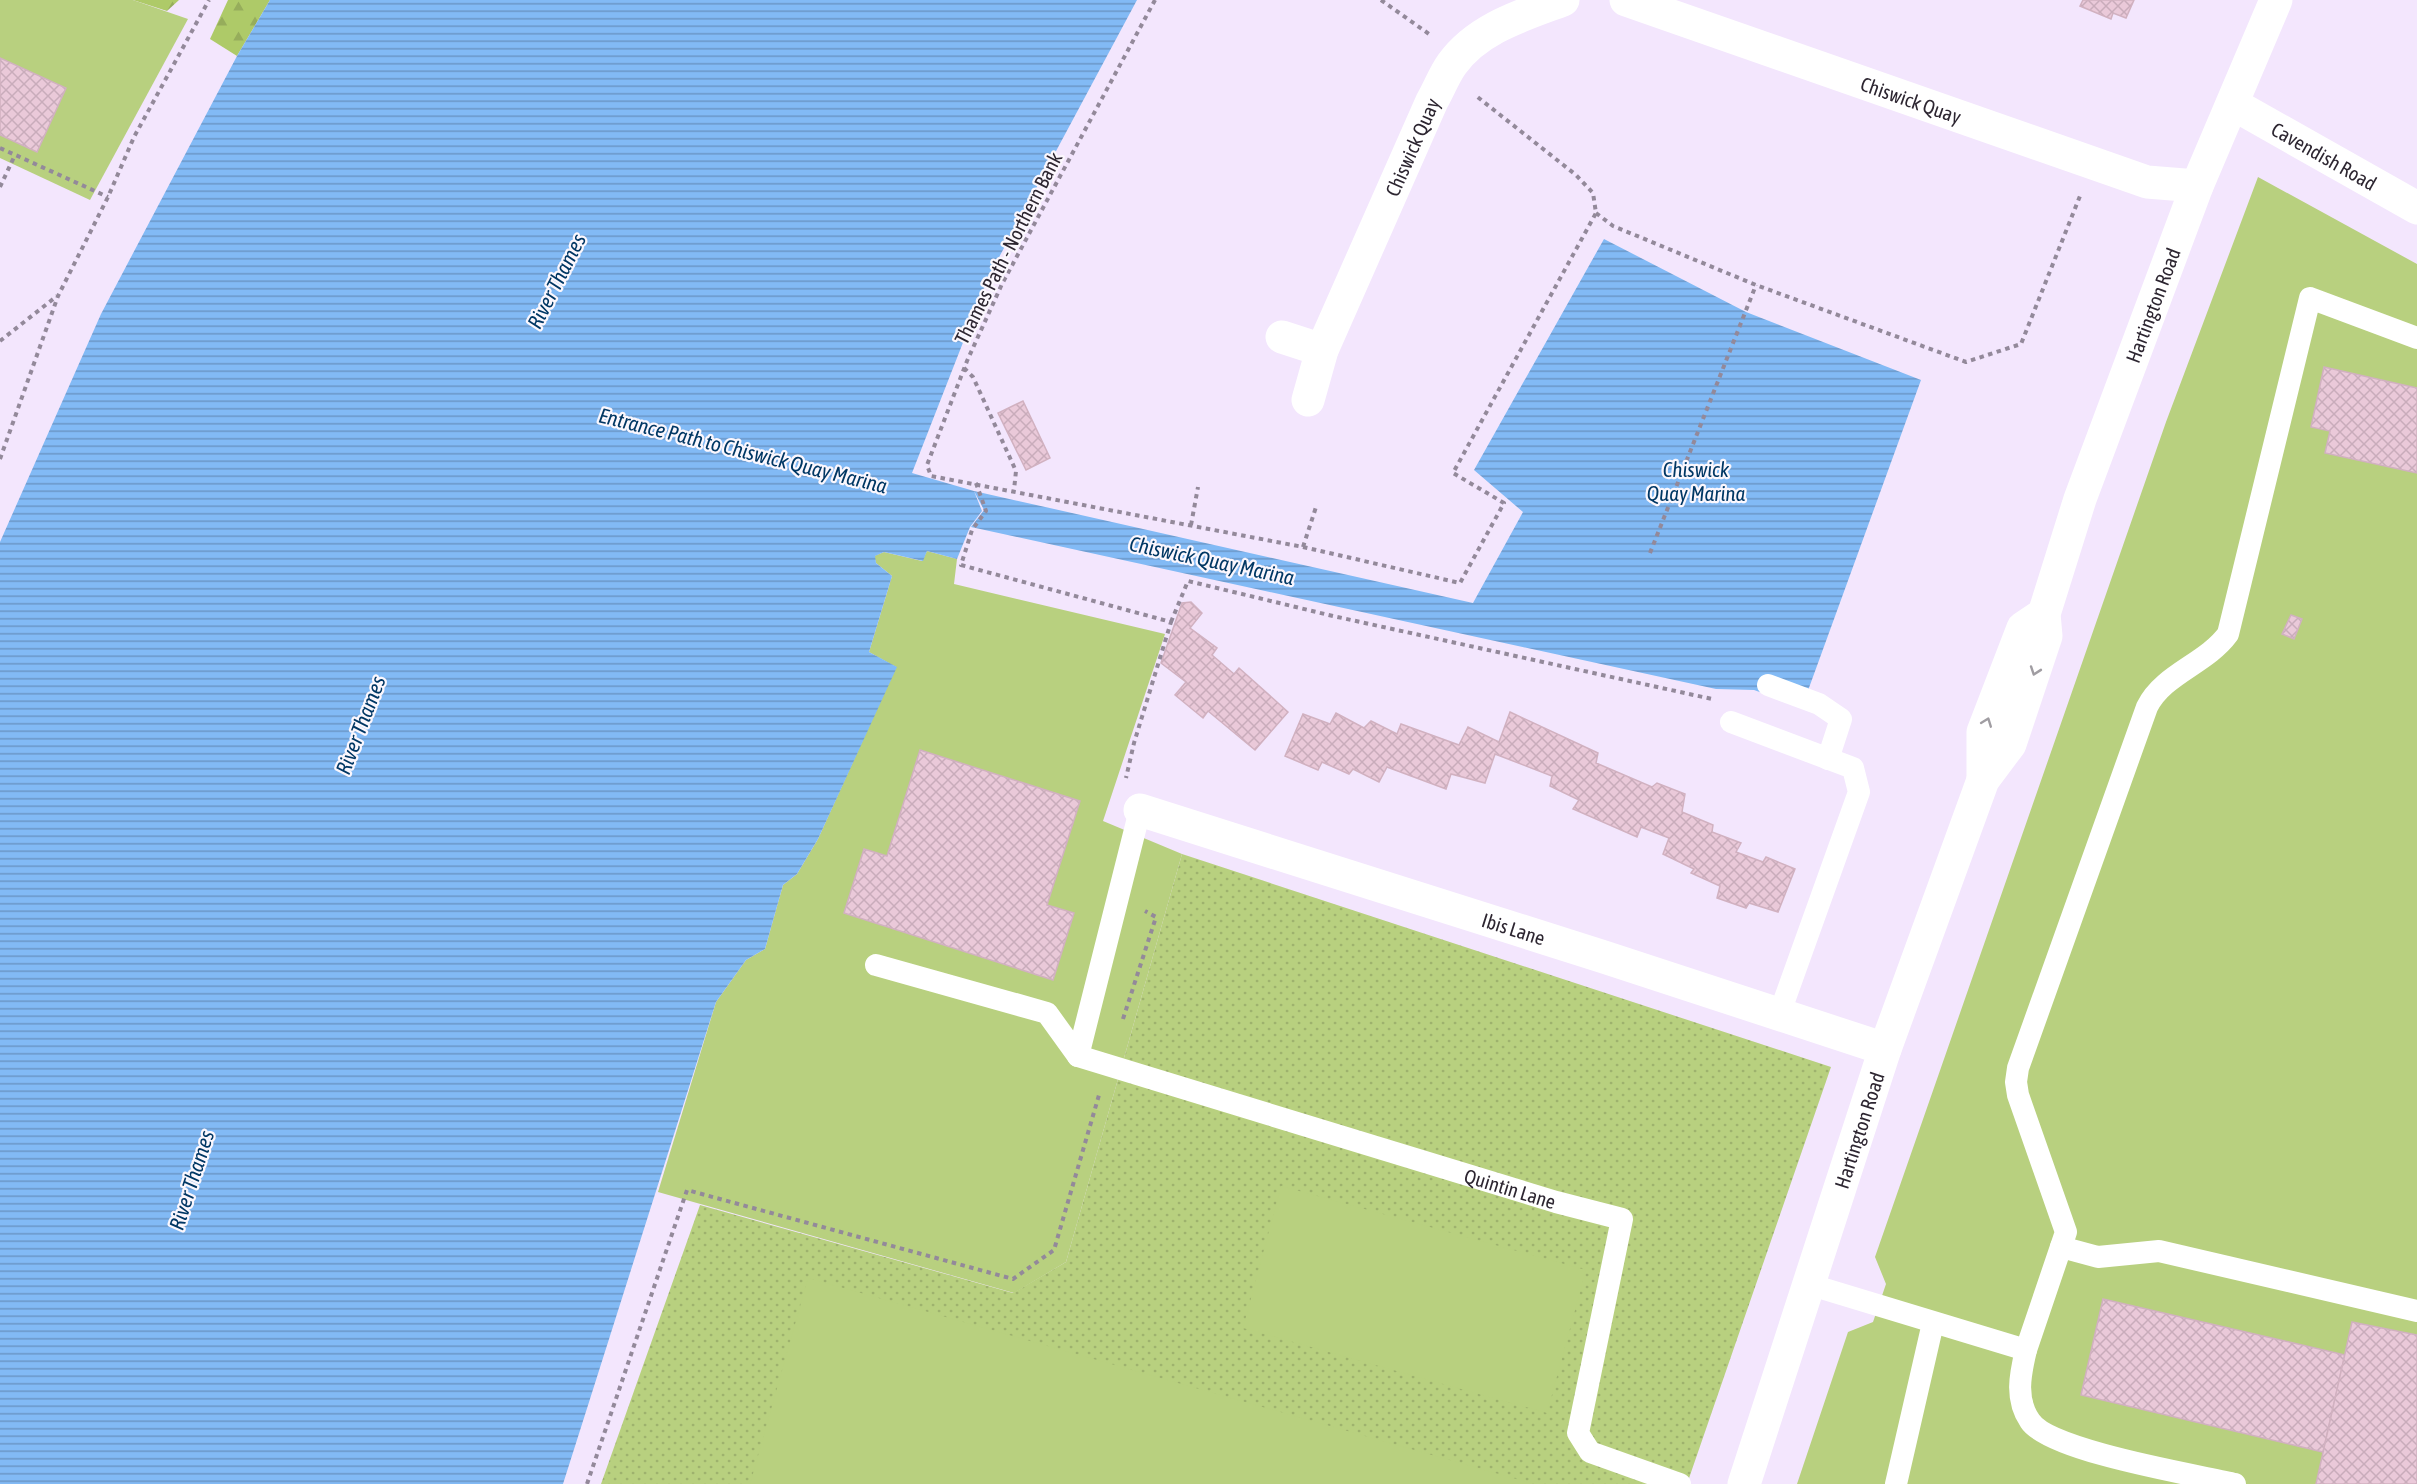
<svg xmlns="http://www.w3.org/2000/svg" width="2417" height="1484" font-family="'Asap Condensed',sans-serif">
<defs>
<pattern id="forest-firs" width="22" height="20" patternUnits="userSpaceOnUse" patternTransform="scale(1.5)"><rect width="22" height="20" fill="#aeca68"/><path d="M5 1l3.5 6h-7zM16 11l3.5 6h-7z" fill="#96ad5b"/></pattern>
<pattern id="park-dots" width="8" height="8" patternUnits="userSpaceOnUse" patternTransform="scale(1.5)"><rect width="8" height="8" fill="#b8d07f"/><path d="M2 2h.1M6 6h.1" fill="none" stroke="#9eb26e" stroke-width="1.8" stroke-linecap="round"/></pattern>
<pattern id="water-rules" width="6" height="5" patternUnits="userSpaceOnUse" patternTransform="scale(1.5)"><rect width="6" height="5" fill="#82baf5"/><path d="M0 2.5h6" fill="none" stroke="#6b97c7"/></pattern>
<pattern id="building-cross-hatch" width="8" height="8" patternUnits="userSpaceOnUse" patternTransform="scale(1.5)"><rect width="8" height="8" fill="#eac9d9"/><path d="M0 0l8 8M0 8l8-8" fill="none" stroke="#c9acbb"/></pattern>
</defs>
<rect width="100%" height="100%" fill="#f3e6fd"/>
<g fill="url(#forest-firs)">
<polygon points="133,0 179,0 167,11"/>
<polygon points="228,0 270,0 237,56 210,39"/>
</g>
<polygon fill="url(#park-dots)" points="1182,854 1831,1067 1687,1484 601,1484 700,1205 1013,1293 1066,1262"/>
<g fill="#b8d07f">
<polygon points="0,0 133,0 188,19 90,200 0,158"/>
<polygon points="2258,177 2417,264 2417,1484 1797,1484 1848,1332 1873,1322 1886,1284 1875,1257 2166,422"/>
<polygon points="927,551 957,559 954,584 1165,634 1103,821 1182,854 1066,1262 1014,1293 658,1192 716,1002 746,960 765,949 783,885 797,874 818,839 896,667 869,652 892,576 876,563 874,556 884,552 922,561"/>
<polygon points="1281,1186 1586,1270 1547,1413 1243,1328"/>
<polygon points="808,1278 1527,1482 1526,1484 750,1484"/>
</g>
<polygon fill="url(#water-rules)" points="270,0 1137,0 989,276 912,473 974,491 1473,603 1523,512 1474,470 1604,239 1746,312 1921,380 1802,707 1754,690 1716,689 971,527 984,510 974,491 982,511 970,527 957,559 927,551 923,561 884,552 875,556 876,563 892,576 869,652 897,667 818,839 797,874 783,885 765,949 746,960 716,1002 563,1484 0,1484 0,542 101,314 237,56"/>
<g fill="url(#building-cross-hatch)" stroke="#d1b1c0" stroke-width="1.5">
<polygon points="2083,0 2134,0 2126,18 2113,13 2111,19 2080,6"/>
<polygon points="0,58 66,88 37,152 0,135"/>
<polygon points="2324,367 2417,388 2417,473 2325,453 2330,431 2311,427"/>
<polygon points="1023,401 1050,458 1026,470 998,413"/>
<polygon points="1191,602 1202,613 1190,628 1217,648 1212,655 1234,674 1239,668 1288,712 1255,750 1208,711 1203,718 1175,695 1186,682 1161,663 1182,603"/>
<polygon points="2291,615 2302,619 2294,639 2282,634"/>
<polygon points="1510,712 1598,753 1596,763 1652,787 1657,783 1685,794 1682,812 1713,825 1712,832 1741,843 1736,852 1763,862 1766,857 1795,869 1778,912 1749,903 1746,908 1717,898 1720,886 1691,873 1694,869 1663,854 1669,838 1641,827 1637,837 1573,809 1579,800 1550,786 1552,776 1495,754 1485,783 1451,774 1446,789 1387,767 1379,782 1353,769 1349,774 1322,762 1318,770 1285,756 1303,714 1330,724 1336,713 1364,728 1371,721 1397,734 1401,724 1459,745 1468,727 1499,742"/>
<polygon points="920,750 1080,801 1047,905 1074,913 1053,980 844,913 864,849 887,856"/>
<polygon points="2103,1299 2345,1355 2323,1452 2081,1395"/>
<polygon points="2352,1322 2417,1335 2417,1484 2316,1484"/>
</g>
<g fill="none" stroke-linecap="round" stroke-linejoin="round">
<g stroke="#93899a" stroke-width="4" stroke-dasharray="4.5 4.5" stroke-linecap="butt">
<polyline points="1155,0 1002,284 967,361 927,465 931,476 1303,547 1460,583 1504,503 1453,473 1596,213 1593,193 1576,175 1475,95"/>
<polyline points="1381,0 1429,34"/>
<polyline points="0,148 108,197"/>
<polyline points="0,187 15,155"/>
<polyline points="1596,213 1613,226 1756,285 1966,362 2021,344 2080,196"/>
<polyline points="0,341 57,296"/>
<polyline points="964,368 973,377 1016,471 1014,490"/>
<polyline points="0,459 58,296 108,197 134,137 209,0"/>
<polyline points="976,483 986,511 972,530 961,565 1171,622 1134,743 1126,778"/>
<polyline points="1191,525 1198,487"/>
<polyline points="1303,547 1316,507"/>
<polyline points="1650,553 1756,285"/>
<polyline points="1171,622 1188,581 1333,616 1712,699"/>
<polyline points="1123,1019 1156,917 1145,911"/>
<polyline points="587,1484 687,1190 1013,1279 1054,1250 1099,1095"/>
</g>
<g stroke="#fff" stroke-width="22">
<polyline points="1768,685 1819,704 1841,719 1828,759"/>
<polyline points="1731,722 1853,768 1859,792 1779,1015"/>
<polyline points="876,965 1047,1013 1078,1056 1140,810"/>
<path id="s1" d="M1078,1056L1556,1202L1622,1219L1578,1433L1590,1452L1680,1484"/>
<polyline points="2061,1247 2098,1257 2159,1251 2417,1311"/>
<path d="M1808,1284L2026,1350L2066,1232L2018,1095L2016,1082L2018,1068L2147,707C2163,674 2206,664 2228,634L2310,298L2417,338"/>
<path d="M2026,1350C2020,1375 2015,1399 2030,1421C2049,1451 2196,1475 2235,1484"/>
<polyline points="1896,1484 1933,1323"/>
</g>
<g stroke="#fff" stroke-width="33">
<path id="s2" d="M1626,0L2147,182L2197,186"/>
<path id="s3" d="M2233,104L2417,208"/>
<polyline points="1282,337 1322,350"/>
<path id="s4" d="M1308,400L1322,350L1432,101C1439,89 1444,75 1452,64C1478,28 1523,15 1563,0"/>
<polyline points="1983,780 1983,732 2023,628 2044,614"/>
<path id="s5" d="M1140,810L1604,957L1885,1049"/>
<path id="s6" d="M1744,1484L1885,1049L1983,780L2010,744L2046,636L2044,614L2080,499L2197,186L2276,0"/>
</g>
</g>
<defs><path id="oneway-chevron" d="M-2-3.5L2.5 0L-2 3.5" fill="none" stroke-width="1.6" stroke-linecap="round" stroke-linejoin="round" transform="scale(1.5)"/></defs>
<g stroke="#a09da2">
<use href="#oneway-chevron" transform="translate(2035 671) rotate(109)"/>
<use href="#oneway-chevron" transform="translate(1987 722) rotate(-69)"/>
</g>
<g text-anchor="middle" dominant-baseline="central" stroke-width="4.5" stroke-linejoin="round" paint-order="stroke">
<g font-size="20" fill="#2d2631" stroke="#fbf7fd">
<text stroke="none"><textPath href="#s2" startOffset="302">Chiswick Quay</textPath></text>
<text stroke="none"><textPath href="#s4" startOffset="274">Chiswick Quay</textPath></text>
<text stroke="none"><textPath href="#s3" startOffset="105">Cavendish Road</textPath></text>
<text transform="translate(1008 248) rotate(-63)">Thames Path - Northern Bank</text>
<text stroke="none"><textPath href="#s6" startOffset="1252">Hartington Road</textPath></text>
<text stroke="none"><textPath href="#s5" startOffset="392">Ibis Lane</textPath></text>
<text stroke="none"><textPath href="#s6" startOffset="372">Hartington Road</textPath></text>
<text stroke="none"><textPath href="#s1" startOffset="452">Quintin Lane</textPath></text>
</g>
<g font-size="21" font-style="italic" fill="#003764" stroke="#fbf7fd">
<text transform="translate(556 281) rotate(-63)">River Thames</text>
<text transform="translate(743 450) rotate(14)">Entrance Path to Chiswick Quay Marina</text>
<text x="1696" y="469">Chiswick<tspan x="1696" dy="24">Quay Marina</tspan></text>
<text transform="translate(1212 560) rotate(12)">Chiswick Quay Marina</text>
<text transform="translate(360 725) rotate(-69)">River Thames</text>
<text transform="translate(191 1180) rotate(-72)">River Thames</text>
</g>
</g>
</svg>
